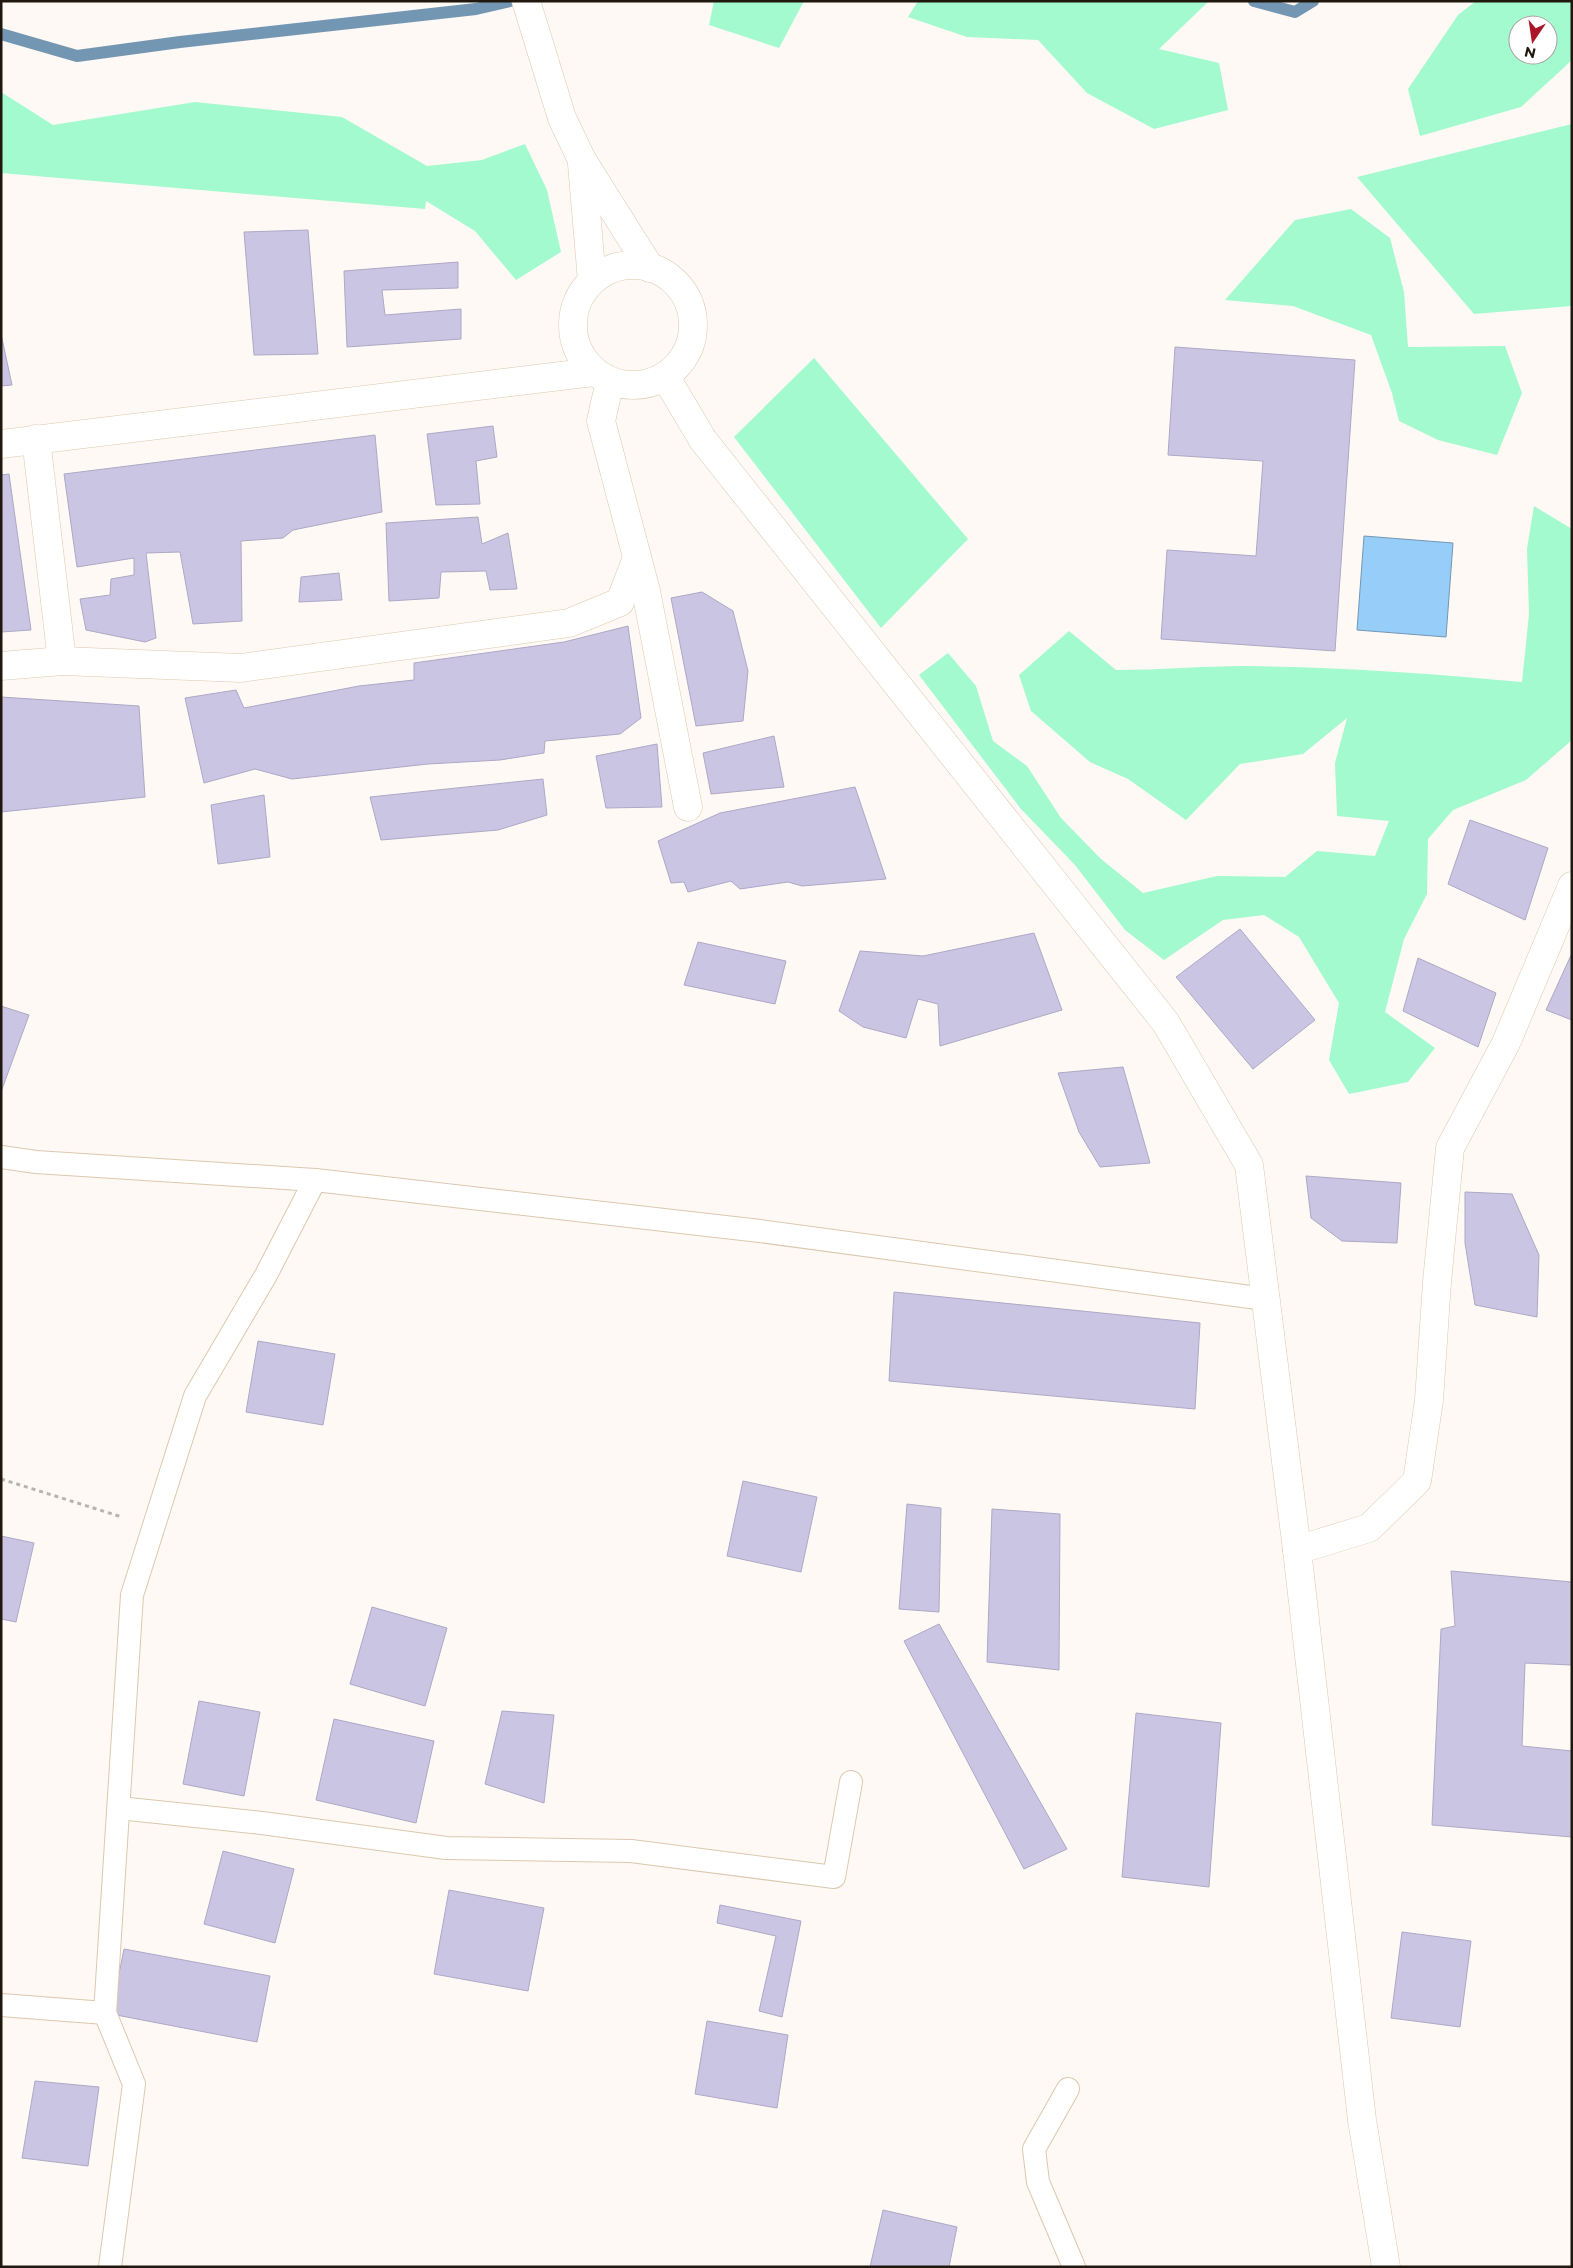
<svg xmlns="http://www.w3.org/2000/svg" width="1573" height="2268" font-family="Montserrat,sans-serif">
<rect width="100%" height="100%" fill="#fef9f4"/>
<g fill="#a3face" fill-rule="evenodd">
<polygon points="714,1 804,1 779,48 709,25"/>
<polygon points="918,1 1209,1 1159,49 1219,63 1228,110 1154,129 1087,93 1038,40 967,37 908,17"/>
<path d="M1476,1H1572V60L1521,107L1420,136L1408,89L1458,15ZM1518,25H1548V55H1518Z"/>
<polygon points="1,92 53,125 195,102 342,117 427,166 482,160 525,144 547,190 561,252 516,280 475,231 426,201 425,209 1,173"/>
<polygon points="1572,124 1572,306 1474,314 1357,177"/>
<polygon points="1351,209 1390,238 1404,292 1408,347 1505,346 1522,393 1497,455 1438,440 1399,421 1392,393 1371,335 1293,306 1225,300 1295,220"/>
<polygon points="814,358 968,539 881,628 734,437"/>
<path d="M1534,506L1572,529V740L1526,780L1453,810L1428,839L1427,894L1404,939L1385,1012L1435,1048L1408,1082L1349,1094L1329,1060L1339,1003L1299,937L1264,915L1223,920L1164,960L1125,930L1075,865L1021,809L919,675L948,653L976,686L993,741L1027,766L1061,818L1101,859L1143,893L1217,876L1285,877L1317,851L1375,856L1389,821L1337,816L1335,763L1347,718L1303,754L1240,764L1186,820L1128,779L1090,762L1031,711L1019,675L1069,631L1116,670C1159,670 1202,666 1245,666C1338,667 1429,673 1522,682L1529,614L1527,549Z"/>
</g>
<polygon fill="#96cdf9" stroke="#7397b3" points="1364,536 1453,543 1446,637 1357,630"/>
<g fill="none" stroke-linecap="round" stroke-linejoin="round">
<g stroke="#7397b3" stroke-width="12">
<polyline points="1254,1 1295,12 1313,1"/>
<polyline points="1,34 77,56 180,42 476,9 510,1"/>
</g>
</g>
<g fill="#cac5e3" stroke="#ada8c5">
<polygon points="308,230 318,354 254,355 244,232"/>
<polygon points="458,262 458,288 382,290 385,315 461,309 461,339 347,347 344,271"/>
<polygon points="1,334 12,385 1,386"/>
<polygon points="1175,347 1355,360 1335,651 1161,639 1167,550 1256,556 1263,461 1168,455"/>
<polygon points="493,426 497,457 476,461 480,504 436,505 427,434"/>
<polygon points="375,435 382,512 293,530 283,538 241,541 242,621 193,624 180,552 146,553 156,638 145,642 86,630 80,599 110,595 111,579 134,575 134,558 77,567 64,474"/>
<polygon points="9,474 31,630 1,632 1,475"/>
<polygon points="478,517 482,544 508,533 517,589 490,590 486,571 441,572 439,598 389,601 386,523"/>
<polygon points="339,573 342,600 299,602 301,577"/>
<polygon points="702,592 733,611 748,671 743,721 696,726 671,598"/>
<polygon points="628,626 641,718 620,734 545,741 544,753 500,760 428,764 292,779 255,769 204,783 185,698 236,690 244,708 359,686 414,680 414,663 564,642"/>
<polygon points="1,697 139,706 145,797 1,812"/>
<polygon points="774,736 784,787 711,794 703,753"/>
<polygon points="657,744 662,807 606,808 596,756"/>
<polygon points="543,779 547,815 498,830 381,840 370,797"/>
<polygon points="855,787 886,879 802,886 788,882 740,889 731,881 688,892 684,882 671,883 658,841 720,813"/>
<polygon points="264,795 270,857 218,864 211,805"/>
<polygon points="1470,820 1548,848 1525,920 1448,884"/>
<polygon points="1240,929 1315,1020 1253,1069 1176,977"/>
<polygon points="1034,933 1062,1010 940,1046 938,1004 918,999 906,1038 863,1027 839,1011 860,951 923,956"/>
<polygon points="698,942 786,961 775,1004 684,985"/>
<polygon points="1572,953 1572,1020 1546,1010"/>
<polygon points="1418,958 1496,993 1478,1047 1403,1011"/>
<polygon points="1,1006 29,1015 1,1092"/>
<polygon points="1123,1067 1150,1163 1100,1167 1079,1132 1058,1073"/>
<polygon points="1306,1176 1401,1183 1397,1243 1342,1241 1311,1218"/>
<polygon points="1465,1192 1512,1194 1539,1255 1537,1317 1475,1305 1465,1243"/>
<polygon points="894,1292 1200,1323 1195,1409 889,1381"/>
<polygon points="258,1341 335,1354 323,1425 246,1412"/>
<polygon points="743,1481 817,1497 801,1572 727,1556"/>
<polygon points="907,1504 941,1508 939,1612 899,1609"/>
<polygon points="992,1509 1060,1514 1059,1670 987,1662"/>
<polygon points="1,1536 34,1543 16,1622 1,1619"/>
<polygon points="1451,1571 1572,1582 1572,1665 1525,1663 1522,1746 1572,1751 1572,1837 1432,1825 1441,1629 1455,1626"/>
<polygon points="372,1607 447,1628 425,1706 350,1684"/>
<polygon points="939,1624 1067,1849 1024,1869 904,1641"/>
<polygon points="199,1701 260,1712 244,1796 183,1784"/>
<polygon points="502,1711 554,1715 544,1803 485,1784"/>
<polygon points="1136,1713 1221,1723 1209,1887 1122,1877"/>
<polygon points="334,1719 434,1741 416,1823 316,1800"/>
<polygon points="223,1851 294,1869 275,1943 204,1924"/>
<polygon points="449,1890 544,1908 528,1991 434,1974"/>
<polygon points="720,1905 801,1921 782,2017 759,2011 776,1936 717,1923"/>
<polygon points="1402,1932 1471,1941 1460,2027 1391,2018"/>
<polygon points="124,1949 270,1976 257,2042 111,2014"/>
<polygon points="707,2021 788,2035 777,2108 695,2094"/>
<polygon points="35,2081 99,2087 88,2166 22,2158"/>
<polygon points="883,2210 957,2227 949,2267 870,2267"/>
</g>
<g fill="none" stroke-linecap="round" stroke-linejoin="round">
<defs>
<g id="lane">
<polyline points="1,1157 36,1162 315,1180"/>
<polyline points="119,1808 262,1823 446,1848 631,1851 834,1877 851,1782"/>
<polyline points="1,2005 105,2013 132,1595 195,1396 266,1275 315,1180 760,1231 1265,1299"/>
<polyline points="105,2013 134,2084 110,2267"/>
<polyline points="1068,2089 1034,2149 1038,2182 1074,2267"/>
</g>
<g id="street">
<polyline points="610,381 601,421 646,591 688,807"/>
<polyline points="36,439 62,661"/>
<polyline points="1,666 62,661 241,668 569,623 620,602 637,558"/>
<polyline points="1297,1550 1369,1528 1417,1481 1429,1400 1437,1282 1450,1148 1506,1043 1572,886"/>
</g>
<g id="primary">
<polyline points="526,1 562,118 582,160 650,268"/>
<polyline points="582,164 592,281"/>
<circle cx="633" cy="325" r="60"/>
<polyline points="665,376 703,440 1166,1023 1249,1165 1297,1550 1362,2120 1386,2267"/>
<polyline points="1,444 594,372"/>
</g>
</defs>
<use href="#lane" stroke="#dcc8ae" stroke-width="24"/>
<use href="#street" stroke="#dcc8ae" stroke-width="29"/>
<use href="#primary" stroke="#dcc8ae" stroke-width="29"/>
<polyline stroke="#b8b3ac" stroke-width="3" stroke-dasharray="4 4" stroke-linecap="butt" points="1,1479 122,1517"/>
<use href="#lane" stroke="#fff" stroke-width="22"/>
<use href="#street" stroke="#fff" stroke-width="28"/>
<use href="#primary" stroke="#fff" stroke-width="28"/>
</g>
<rect width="1573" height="2268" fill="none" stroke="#20180f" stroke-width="5"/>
<g transform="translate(1533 40) rotate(193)"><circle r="24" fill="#ffffff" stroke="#a6a39f"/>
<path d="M0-4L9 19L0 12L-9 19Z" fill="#aa1527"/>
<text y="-8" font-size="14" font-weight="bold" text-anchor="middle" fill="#20180f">N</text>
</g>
</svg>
